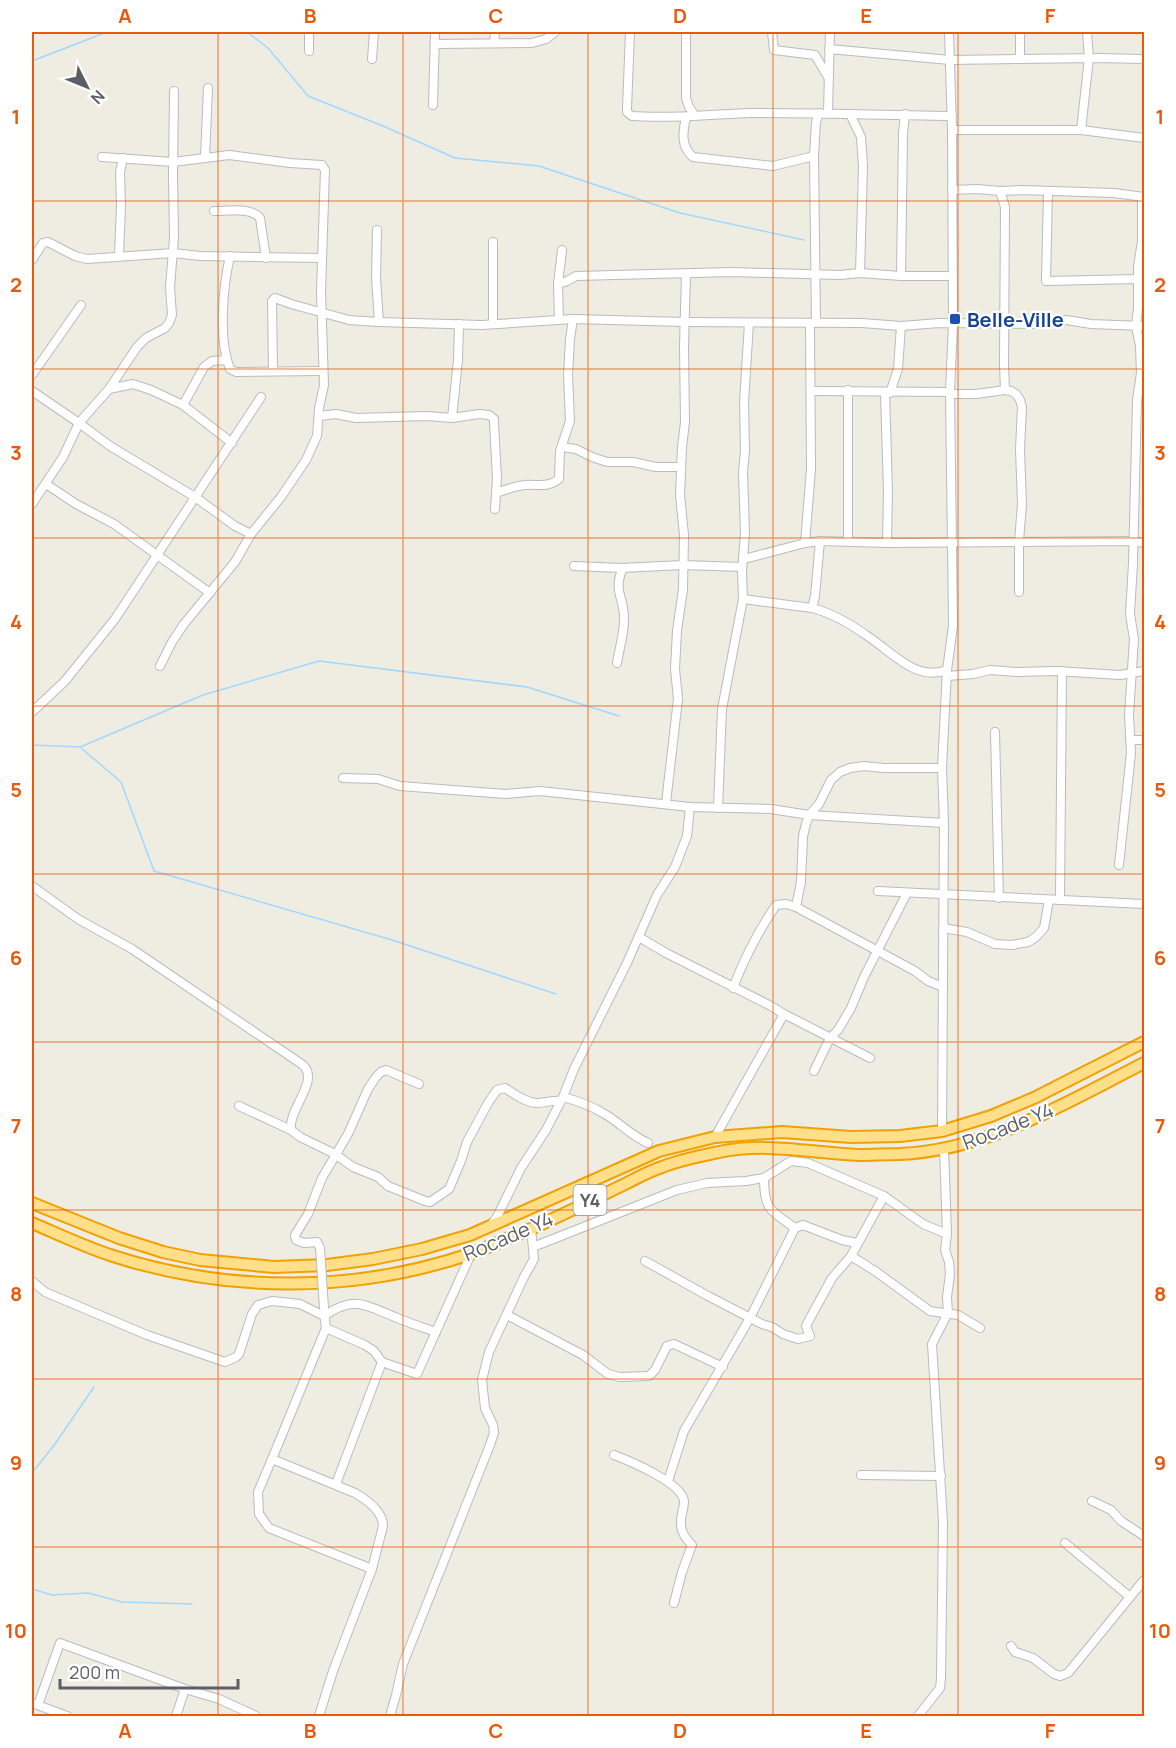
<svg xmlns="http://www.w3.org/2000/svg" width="1176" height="1748" font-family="Manrope,sans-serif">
<rect width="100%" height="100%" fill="#efece2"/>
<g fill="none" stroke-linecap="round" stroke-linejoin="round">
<g stroke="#a2d8ff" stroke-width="1.5">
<polyline points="247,32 268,48 308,96 383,126 455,158 539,166 680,213 804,240"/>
<polyline points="32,61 107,32"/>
<polyline points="32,745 80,747 203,695 319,661 527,687 619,716"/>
<polyline points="81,748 121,782 154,871 392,940 556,994"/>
<polyline points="32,1473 55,1444 94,1387"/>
<polyline points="32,1589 52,1595 88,1593 122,1602 192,1604"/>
</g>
<defs>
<g id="minor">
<path d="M630,32L627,108V112L632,116C672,119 711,114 751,113C818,113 885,115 952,116"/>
<polyline points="686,32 686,98 689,107 695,116"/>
<polyline points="772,32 774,50 815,55 828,77"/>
<polyline points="494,43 495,32"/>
<polyline points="435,44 532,43 546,39 555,32"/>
<polyline points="829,49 950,60 1100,58 1144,59"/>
<polyline points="309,51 309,32"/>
<polyline points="372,59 374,32"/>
<polyline points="1020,59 1020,32"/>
<polyline points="433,105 435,32"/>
<polyline points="828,113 830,32"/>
<polyline points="850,114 861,137 863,166 860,273"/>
<path d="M686,117C683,131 680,146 693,157L773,166L814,156"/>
<polyline points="952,130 1081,130 1144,138"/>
<polyline points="1081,130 1089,58 1087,32"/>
<polyline points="102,157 173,162 229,155 290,163 322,165 325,170 321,292 324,385 319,408 317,436 306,460 281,497 251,534 235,562 184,624 172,642 160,666"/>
<polyline points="205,158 208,88"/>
<polyline points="952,190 977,189 1000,191 1022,190 1114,193 1144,197"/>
<polyline points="1000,191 1005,207 1004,365 1005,390"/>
<polyline points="1048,191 1046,281 1138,279"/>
<path d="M214,211C228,211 251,207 260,218L266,258"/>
<polyline points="377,230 376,278 379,322"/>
<polyline points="119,255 121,206 120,172 123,158"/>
<path d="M230,256C223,287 218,339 230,369L236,372L323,371"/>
<polyline points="32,260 43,243 48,242 75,256 87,259 173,253 200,256 322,258"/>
<polyline points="901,276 903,133 905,114"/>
<polyline points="558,284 567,281 576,276 732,272 840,275 860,273 901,276 952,276"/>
<polyline points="559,320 558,284 562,250"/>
<polyline points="493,323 493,242"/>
<polyline points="816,323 814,156 816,122 819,113"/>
<polyline points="273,371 272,301 275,298 291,304 349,320 379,322 482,325 573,319 685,322 862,323 901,326 939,323 1036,324 1066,320 1091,324 1144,326"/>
<polyline points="32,375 81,305"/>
<polyline points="109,389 137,347 146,338 165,328 169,323 172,315 170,287 174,238 173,175 174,91"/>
<polyline points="848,390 848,541"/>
<polyline points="32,391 79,423 110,446 195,497 235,526 251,534"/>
<polyline points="811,391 950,392"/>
<polyline points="885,393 888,491 887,543"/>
<polyline points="890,393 898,369 901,326"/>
<polyline points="950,394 976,394 1005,390 1011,391 1016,394 1020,400 1022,407 1020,449 1022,504 1019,541 1019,592"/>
<polyline points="183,405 204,367 212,361 227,360"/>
<polyline points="320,416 336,414 356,418 427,416 452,418 479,414 489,415 494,419 494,423 497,478 495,509"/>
<polyline points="452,418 458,360 459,324"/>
<polyline points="562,447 576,449 592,457 607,462 633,462 656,467 681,467"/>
<polyline points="46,484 76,504 114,524 210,593"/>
<path d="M496,493C505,490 515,486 525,485C538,484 548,488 559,479L560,451L570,421L568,375L570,339L573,319"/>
<polyline points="32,504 63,457 79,423 109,389 133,384 151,390 183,405 232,443"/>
<polyline points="805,543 811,469 810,323"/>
<polyline points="744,559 805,543 820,541 887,543 1133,541 1144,543"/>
<polyline points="574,566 621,568 683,565 742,567"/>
<path d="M743,599L812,608C832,613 849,623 866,635C891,651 915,682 947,670"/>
<polyline points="812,608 815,596 820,541"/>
<path d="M617,663C619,649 624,635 624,620C625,598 612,591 623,568"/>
<polyline points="947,676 973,674 990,670 1016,672 1056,671 1120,675 1144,671"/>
<polyline points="32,712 65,681 115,619 261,397"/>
<polyline points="995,732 999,898"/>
<polyline points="1132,740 1144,740"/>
<polyline points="343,778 378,779 400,786 506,794 540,791 690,807 771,809 809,815 944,823"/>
<polyline points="666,803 678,699 675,669 677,631 683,589 684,535 680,495 682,447 685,422 684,346 686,274"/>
<polyline points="718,808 722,709 743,599 742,572 745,533 743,472 745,451 744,402 749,323"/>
<polyline points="1119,865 1131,753 1129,715 1134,639 1130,614 1133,563 1137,400 1141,373 1140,346 1136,326 1138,308 1138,267 1142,241 1142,198"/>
<path d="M32,886L78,919L132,949L303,1065C320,1081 288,1109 291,1130L300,1137L335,1154L353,1167L378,1177L388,1186L425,1201L430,1202L449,1189L461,1161L467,1142L488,1103L497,1090L505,1088C514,1094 525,1102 536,1103C544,1103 552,1100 561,1101"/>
<polyline points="878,891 1144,904"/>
<polyline points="1060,900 1062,671"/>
<polyline points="796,907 801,882 803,836 806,824 809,815 819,804 831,780 840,772 850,768 864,766 884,768 942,768"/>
<polyline points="943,928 967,932 995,944 1012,945 1028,942 1036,937 1044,928 1049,900"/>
<polyline points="639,937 666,953 769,1005 784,1014 870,1058"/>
<path d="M733,988C744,959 759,930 776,905L786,904L796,907L915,971L928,981L943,987"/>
<polyline points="814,1071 830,1038 838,1030 851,1008 864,977 907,893"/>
<path d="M563,1097C579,1101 594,1107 608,1116C622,1125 632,1136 648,1143"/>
<polyline points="239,1106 291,1130"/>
<polyline points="942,1131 944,823 942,768 947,670 953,626 950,392 953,323 952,130 949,32"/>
<polyline points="715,1137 784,1014"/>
<polyline points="764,1178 791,1161 808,1163 884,1196 923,1224 947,1234"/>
<polyline points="491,1225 497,1217 521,1168 546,1130 563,1097 574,1069 627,963 657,895 675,867 687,836 690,807"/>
<path d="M533,1247L677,1190L707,1183L746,1181L764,1178C764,1210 770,1210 795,1228L803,1225L842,1240L857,1243"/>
<polyline points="320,1248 317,1242 304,1243 296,1240 295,1235 308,1214 322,1178 348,1134 368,1089 376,1077 381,1072 386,1070 419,1084"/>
<polyline points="851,1256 875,1271 930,1311 958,1315 980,1328"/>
<polyline points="645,1261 708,1296 762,1324 772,1327 783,1334 798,1339 810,1336 806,1326 808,1322 832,1278 851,1256 884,1196"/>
<path d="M32,1281L45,1292L147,1335L225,1362L236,1357L239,1354L252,1314L258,1305L272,1301L300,1304L324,1316C355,1295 364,1305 395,1317C408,1323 422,1327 436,1332"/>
<polyline points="324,1312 326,1328 365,1345 374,1351 382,1362 417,1374 471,1254"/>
<polyline points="507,1315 583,1355 608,1374 620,1377 649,1376 655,1370 667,1346 674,1344 723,1367"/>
<path d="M614,1455C630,1461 682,1483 684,1501C684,1509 680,1517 681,1525C681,1532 687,1540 692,1545L682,1572L674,1603"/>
<polyline points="272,1459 258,1492 259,1514 269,1528 372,1569"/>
<polyline points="861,1475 941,1476"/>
<polyline points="668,1481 684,1431 750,1318 795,1228"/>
<polyline points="336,1484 382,1362"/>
<polyline points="1092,1501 1111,1510 1121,1521 1144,1536"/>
<polyline points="1065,1543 1130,1597"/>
<polyline points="1011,1646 1015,1652 1033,1658 1054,1674 1060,1676 1068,1673 1144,1580"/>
<polyline points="32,1703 67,1716"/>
<polyline points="38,1705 60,1643 185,1689 219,1699 256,1716"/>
<polyline points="176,1716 185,1689"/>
<path d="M319,1716L333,1671L372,1569L383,1526C383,1511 367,1500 355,1493L272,1459L326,1328"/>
<polyline points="390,1716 396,1695 403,1664 490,1445 494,1433 493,1425 485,1408 482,1380 489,1352 524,1277 534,1259 531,1228"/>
<polyline points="918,1716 940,1688 941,1679 943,1522 932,1344 948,1313 947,1297 950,1274 949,1262 945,1250 947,1234 944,1149"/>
</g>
<g id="highway">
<polyline points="32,1203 119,1238 163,1252 200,1260 274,1267 327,1265 373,1259 422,1249 470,1235 659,1151 715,1137 782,1132 851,1137 900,1136 942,1131 991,1116 1034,1098 1144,1042"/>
<path d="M32,1223C58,1234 85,1247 113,1256C228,1293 355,1293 470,1254C487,1248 503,1240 519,1234C555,1219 590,1201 625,1184C637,1178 649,1171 662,1167C680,1160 700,1156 719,1152C767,1142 811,1153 859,1155C872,1155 886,1154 900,1154C989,1150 1067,1102 1144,1063"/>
</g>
</defs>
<use href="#minor" stroke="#b8bbc0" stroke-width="10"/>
<use href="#highway" stroke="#f1a100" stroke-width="14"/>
<use href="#minor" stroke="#fff" stroke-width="8"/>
<use href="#highway" stroke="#ffdf89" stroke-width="10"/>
<defs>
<polyline id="minor-bridge" points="320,1248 324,1308"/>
</defs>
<use href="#minor-bridge" stroke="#b8bbc0" stroke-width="10" stroke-linecap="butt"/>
<use href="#minor-bridge" stroke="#fff" stroke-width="8"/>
</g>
<path fill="none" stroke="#e8590c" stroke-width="1.5" stroke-opacity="0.55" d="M218,32V1716M403,32V1716M588,32V1716M773,32V1716M958,32V1716M32,201H1144M32,369H1144M32,538H1144M32,706H1144M32,874H1144M32,1042H1144M32,1210H1144M32,1379H1144M32,1547H1144"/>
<rect fill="#1a4fb4" stroke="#fff" stroke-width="2" x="949" y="313" width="12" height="12" rx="3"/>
<g text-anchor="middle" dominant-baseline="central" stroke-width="4.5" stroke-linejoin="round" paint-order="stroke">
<rect fill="#fff" stroke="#8c8f92" stroke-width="1.5" x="573.5" y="1185" width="33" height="30" rx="4.5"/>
<g font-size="18" font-weight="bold" fill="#5b5f64">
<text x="590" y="1200">Y4</text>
</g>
<g font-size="20" font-weight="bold" fill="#164399" stroke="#fff" text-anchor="start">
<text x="967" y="319">Belle-Ville</text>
</g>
<g font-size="20" fill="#5b5f64" stroke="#fff">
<text transform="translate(1008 1126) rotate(-21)">Rocade Y4</text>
<text transform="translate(508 1236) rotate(-23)">Rocade Y4</text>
</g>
</g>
<rect width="1176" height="1748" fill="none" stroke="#ffffff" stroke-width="66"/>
<g transform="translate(87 87) rotate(133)" stroke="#ffffff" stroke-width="4.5" paint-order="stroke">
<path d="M0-4.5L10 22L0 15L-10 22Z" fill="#5b5f64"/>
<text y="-9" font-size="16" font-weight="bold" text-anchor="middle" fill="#5b5f64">N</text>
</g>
<path d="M60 1679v9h178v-9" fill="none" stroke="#5b5f64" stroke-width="3"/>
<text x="69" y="1679" font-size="18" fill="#5b5f64" stroke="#ffffff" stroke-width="4.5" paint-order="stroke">200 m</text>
<rect x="33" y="33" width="1110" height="1682" fill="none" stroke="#e8590c" stroke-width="2"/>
<g font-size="20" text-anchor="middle" font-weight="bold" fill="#e8590c">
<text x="125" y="23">A</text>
<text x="310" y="23">B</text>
<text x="496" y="23">C</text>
<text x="680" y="23">D</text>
<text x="866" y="23">E</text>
<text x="1050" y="23">F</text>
<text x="16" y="124">1</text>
<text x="1160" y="124">1</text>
<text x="16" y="292">2</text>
<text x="1160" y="292">2</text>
<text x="16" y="460">3</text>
<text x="1160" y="460">3</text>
<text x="16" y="629">4</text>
<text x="1160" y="629">4</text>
<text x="16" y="797">5</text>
<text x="1160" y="797">5</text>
<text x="16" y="965">6</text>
<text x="1160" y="965">6</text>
<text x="16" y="1133">7</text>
<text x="1160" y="1133">7</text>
<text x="16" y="1301">8</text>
<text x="1160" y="1301">8</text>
<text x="16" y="1470">9</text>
<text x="1160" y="1470">9</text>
<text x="16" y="1638">10</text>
<text x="1160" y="1638">10</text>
<text x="125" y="1738">A</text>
<text x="310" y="1738">B</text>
<text x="496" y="1738">C</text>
<text x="680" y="1738">D</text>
<text x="866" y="1738">E</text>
<text x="1050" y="1738">F</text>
</g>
</svg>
